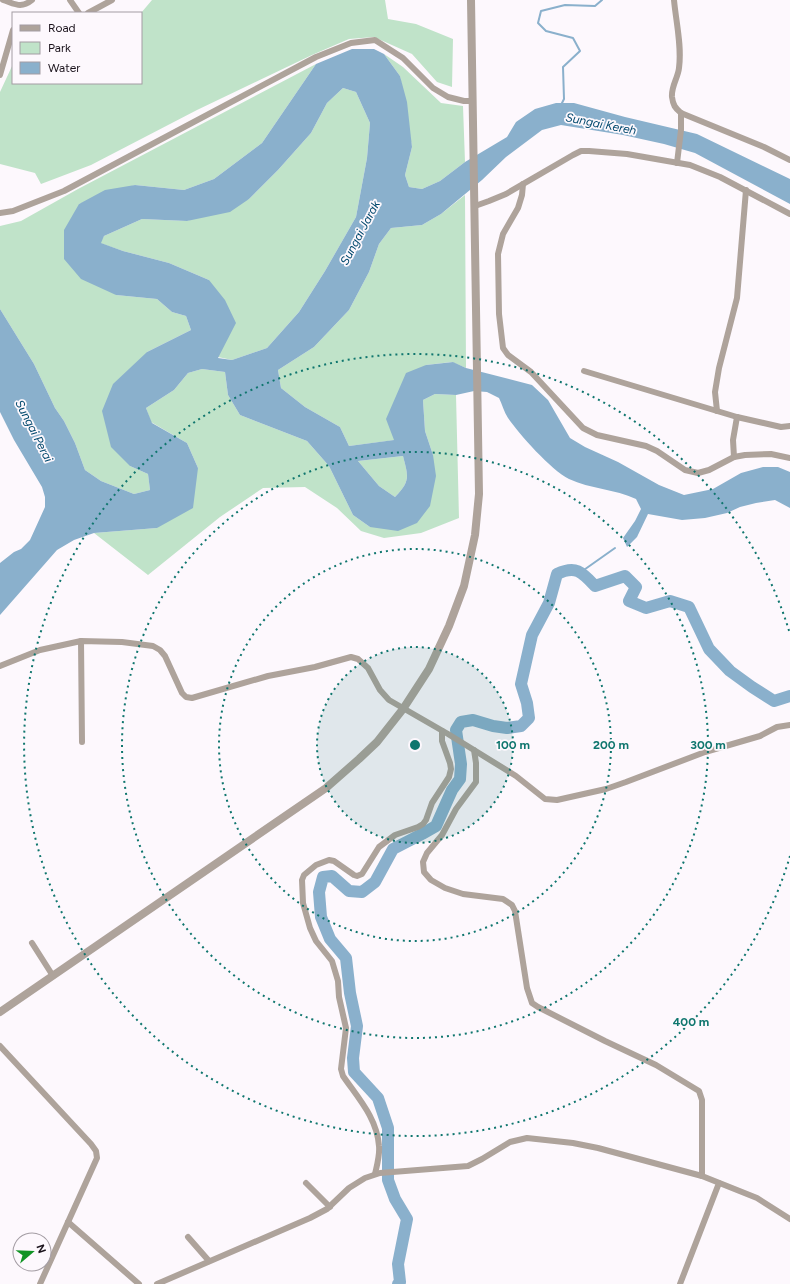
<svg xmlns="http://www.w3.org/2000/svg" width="790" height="1284" font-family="Figtree,sans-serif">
<rect width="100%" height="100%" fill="#fdf8fd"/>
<g fill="#c0e3c9">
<polygon points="152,0 385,0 388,19 416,24 453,39 452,87 437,82 412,54 374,37 349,39 312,55 197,110 91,165 41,184 35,173 0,164 0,92 13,64 13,83 141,83 141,13"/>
<polygon points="384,54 403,67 441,103 463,106 465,162 440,181 422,189 409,187 405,175 412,147 400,76"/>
<polygon points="316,64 262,143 214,179 184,190 135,185 79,204 116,295 157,299 172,312 186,316 191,330 147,352 130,466 148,474 150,490 134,494 101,481 85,470 75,443 64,421 55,408 34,364 0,309 0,226 21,221 78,189"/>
<polygon points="343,88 356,92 370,123 367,158 356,217 325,271 299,312 267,348 232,360 218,357 209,280 169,263 123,251 100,243 104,236 142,219 187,221 249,199 278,170 311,133 327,103"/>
<polygon points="465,195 466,368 452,362 426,365 395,440 349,446 340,427 305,407 281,388 278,370 314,347 349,310 369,272 379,244 391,228 422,225 441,214"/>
<polygon points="202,369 225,372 228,395 240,415 307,441 329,466 353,515 370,527 433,455 425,431 423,400 435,394 456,395 459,518 421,533 384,538 361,531 337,508 305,487 263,488 220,517 148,575 94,533 157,528 198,468 187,443 151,422 146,408 174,390 188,373"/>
<path d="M403,456C408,476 411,481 395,497L379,486L358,461Z"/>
</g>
<path fill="#8ab0cc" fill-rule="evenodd" d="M352,49H374L384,54L400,76L407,102L412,147L405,175L409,187L422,189L440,181L465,162L507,137L516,122L535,109L556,103H574L625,117L697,134L790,179V204L695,153L664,144L623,135L561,125L542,130L506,157L482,180L441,214L422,225L391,228L379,244L369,272L349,310L314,347L278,370L281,388L305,407L340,427L349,446L394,440L386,419L406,373L426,365L453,362L466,368L532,385L548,400L570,438L585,447L618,462L659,485L684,495L713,489L741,473L763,467H778L790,472V508L775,500L756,503L740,507L727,513L705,518L682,520L648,514L637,537L627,547L623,538L635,521L641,509L636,499C615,489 590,489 569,479C551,470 519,434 508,418C504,412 502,404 499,398L487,392L474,391L456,395L435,394L423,400L425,431L433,455L436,476L430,506L417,523L398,531L370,527L353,515L329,466L307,441L240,415L228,395L225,372L202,369L188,373L174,390L146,408L152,423L187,443L198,468L193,508L157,528L94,533L74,540L57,550L0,615V563L14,552L21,549L30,540L45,507V497L42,487L14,440L0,412V309L34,364L55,408L64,421L75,443L85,470L101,481L134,494L150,490L148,474L130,466L111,447L102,411L113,384L147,352L191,330L186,316L172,312L157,299L116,295L81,279L64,259V230L79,204L105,190L135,185L184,190L214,179L262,143L316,64ZM343,88L356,92L370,123L367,158L356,217L325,271L299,312L267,348L232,360L218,358L236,323L225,300L209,280L169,263L123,251L101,243L104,236L142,219L187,221L230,212L249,199L278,170L311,133L327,103ZM403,456C408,476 411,481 395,497L379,486L358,461Z"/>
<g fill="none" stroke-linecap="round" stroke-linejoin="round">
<g stroke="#8ab0cc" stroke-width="2">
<polyline points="561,105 564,99 563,67 580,51 573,38 546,31 538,23 541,11 565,5 595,6 602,0"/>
<polyline points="581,572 615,548"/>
</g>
<path stroke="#8ab0cc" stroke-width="12" d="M398,1284L400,1282L398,1264L407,1219L395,1199L388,1180V1128L378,1098L354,1072L353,1058L357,1026L350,993L346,958L330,939L321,917L319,892L323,877L332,876L349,891L362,892L375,882L393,849L422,834L436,826L452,790L460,779L461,764L456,730L461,722L473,720L493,726L507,728L521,726L529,718L527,703L521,684L532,635L549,603L557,574C576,565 582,572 595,586L625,576L636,587L629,601L646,608L670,601L689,607L709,649L730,671L752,687L774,701L790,696"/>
<g stroke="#aea39b" stroke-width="6">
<path d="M3,0C15,4 21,9 32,0"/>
<polyline points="70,0 79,13"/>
<path d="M674,0C676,22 682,46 679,68C678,78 671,86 672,97C673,105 675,108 681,113L764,147L790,160"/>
<polyline points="88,13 112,0"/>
<polyline points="0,75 13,30"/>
<polyline points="677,163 681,130 681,113"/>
<polyline points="523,184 522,195 518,208 503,234 498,254 499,314 503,348 508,355 531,372 583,428 597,435 646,446 657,451 685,470 698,473 709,470 734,457 745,455 771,454 790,458"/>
<polyline points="475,206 489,201 506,194 573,155 581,151 589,151 627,154 690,165 720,177 790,214"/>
<polyline points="0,213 13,211 64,191 316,57 351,43 375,40 403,58 433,88 448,97 464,101 472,101"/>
<polyline points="584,371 737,417 781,427 790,426"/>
<polyline points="717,411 715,392 719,368 737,298 746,190"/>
<polyline points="734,457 733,440 737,417"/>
<polyline points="81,641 82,742"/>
<polyline points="0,666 40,650 81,641 122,642 153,646 160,650 165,656 182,693 186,697 192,698 268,676 315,667 351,657 358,659 368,668 380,690 389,700 448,734 516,776 545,799 557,800 606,789 626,782 705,752 760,736 777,727 790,725"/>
<polyline points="474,750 476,763 476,782 456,809 442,835 427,853 423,862 424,872 431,880 445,888 463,894 503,899 512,905 515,911 527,988 532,1003 538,1007 605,1041 656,1065 699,1091 702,1100 702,1176"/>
<polyline points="32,943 53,976"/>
<polyline points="0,1046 91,1144 96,1151 97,1158 40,1284"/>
<path d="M375,1174C377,1165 380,1155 379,1146C377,1118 358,1098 343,1076L341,1069L346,1028L339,997L338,981L332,961L316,941L310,928L303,903L302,880L304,875L316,865L329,860L334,861L354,875L357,876L362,874L379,847L395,835L418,827L423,824L426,820L432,803L449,777L451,769L450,763L442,741V731"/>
<polyline points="306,1183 330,1207"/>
<polyline points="68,1222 139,1284"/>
<polyline points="188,1237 209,1261"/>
<polyline points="157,1284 310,1218 327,1209 349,1188 365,1178 380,1173 468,1166 482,1159 510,1142 527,1138 573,1143 598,1148 702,1176 757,1198 790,1219"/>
<polyline points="680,1284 719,1183"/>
</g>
<polyline stroke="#aea39b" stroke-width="8" points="0,1012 326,788 359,759 377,742 403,709 429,669 449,626 464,586 475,535 479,494 471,0"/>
</g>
<circle cx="415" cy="745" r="98" fill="#0f766e" fill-opacity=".12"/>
<g fill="none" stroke="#0f766e" stroke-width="2" stroke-dasharray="2 4">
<circle cx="415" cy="745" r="98"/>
<circle cx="415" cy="745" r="196"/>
<circle cx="415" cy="745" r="293"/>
<path d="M790 856A391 391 0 1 1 790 634"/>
</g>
<g text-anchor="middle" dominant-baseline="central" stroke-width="3.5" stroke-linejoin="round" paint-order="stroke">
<g font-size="12" font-style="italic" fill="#01486d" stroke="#fdf8fd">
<text transform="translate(601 124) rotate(11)">Sungai Kereh</text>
<text transform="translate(360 233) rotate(-62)">Sungai Jarak</text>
<text transform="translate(34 431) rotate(63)">Sungai Perai</text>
</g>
</g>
<circle cx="415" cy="745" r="6" fill="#0f766e" stroke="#fdf8fd" stroke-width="2"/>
<g font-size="12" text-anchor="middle" font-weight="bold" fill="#0f766e" stroke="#fdf8fd" stroke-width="3.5" stroke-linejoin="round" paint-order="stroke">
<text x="513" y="749">100 m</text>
<text x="611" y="749">200 m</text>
<text x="708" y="749">300 m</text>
<text x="691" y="1026">400 m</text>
</g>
<rect x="12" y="12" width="130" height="72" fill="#fdf8fd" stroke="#a39ca3"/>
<rect x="20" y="25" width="20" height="6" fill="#aea39b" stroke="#a39ca3"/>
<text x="48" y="32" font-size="12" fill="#1b131c">Road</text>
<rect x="20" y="42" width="20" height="12" fill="#c0e3c9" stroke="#a39ca3"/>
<text x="48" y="52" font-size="12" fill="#1b131c">Park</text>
<rect x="20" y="62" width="20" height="12" fill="#8ab0cc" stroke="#a39ca3"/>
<text x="48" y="72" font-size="12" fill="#1b131c">Water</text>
<g transform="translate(32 1252) rotate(71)"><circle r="19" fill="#fdf8fd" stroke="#a39ca3"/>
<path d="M0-3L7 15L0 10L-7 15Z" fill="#109324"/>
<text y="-6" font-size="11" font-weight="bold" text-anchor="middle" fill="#1b131c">N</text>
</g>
</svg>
